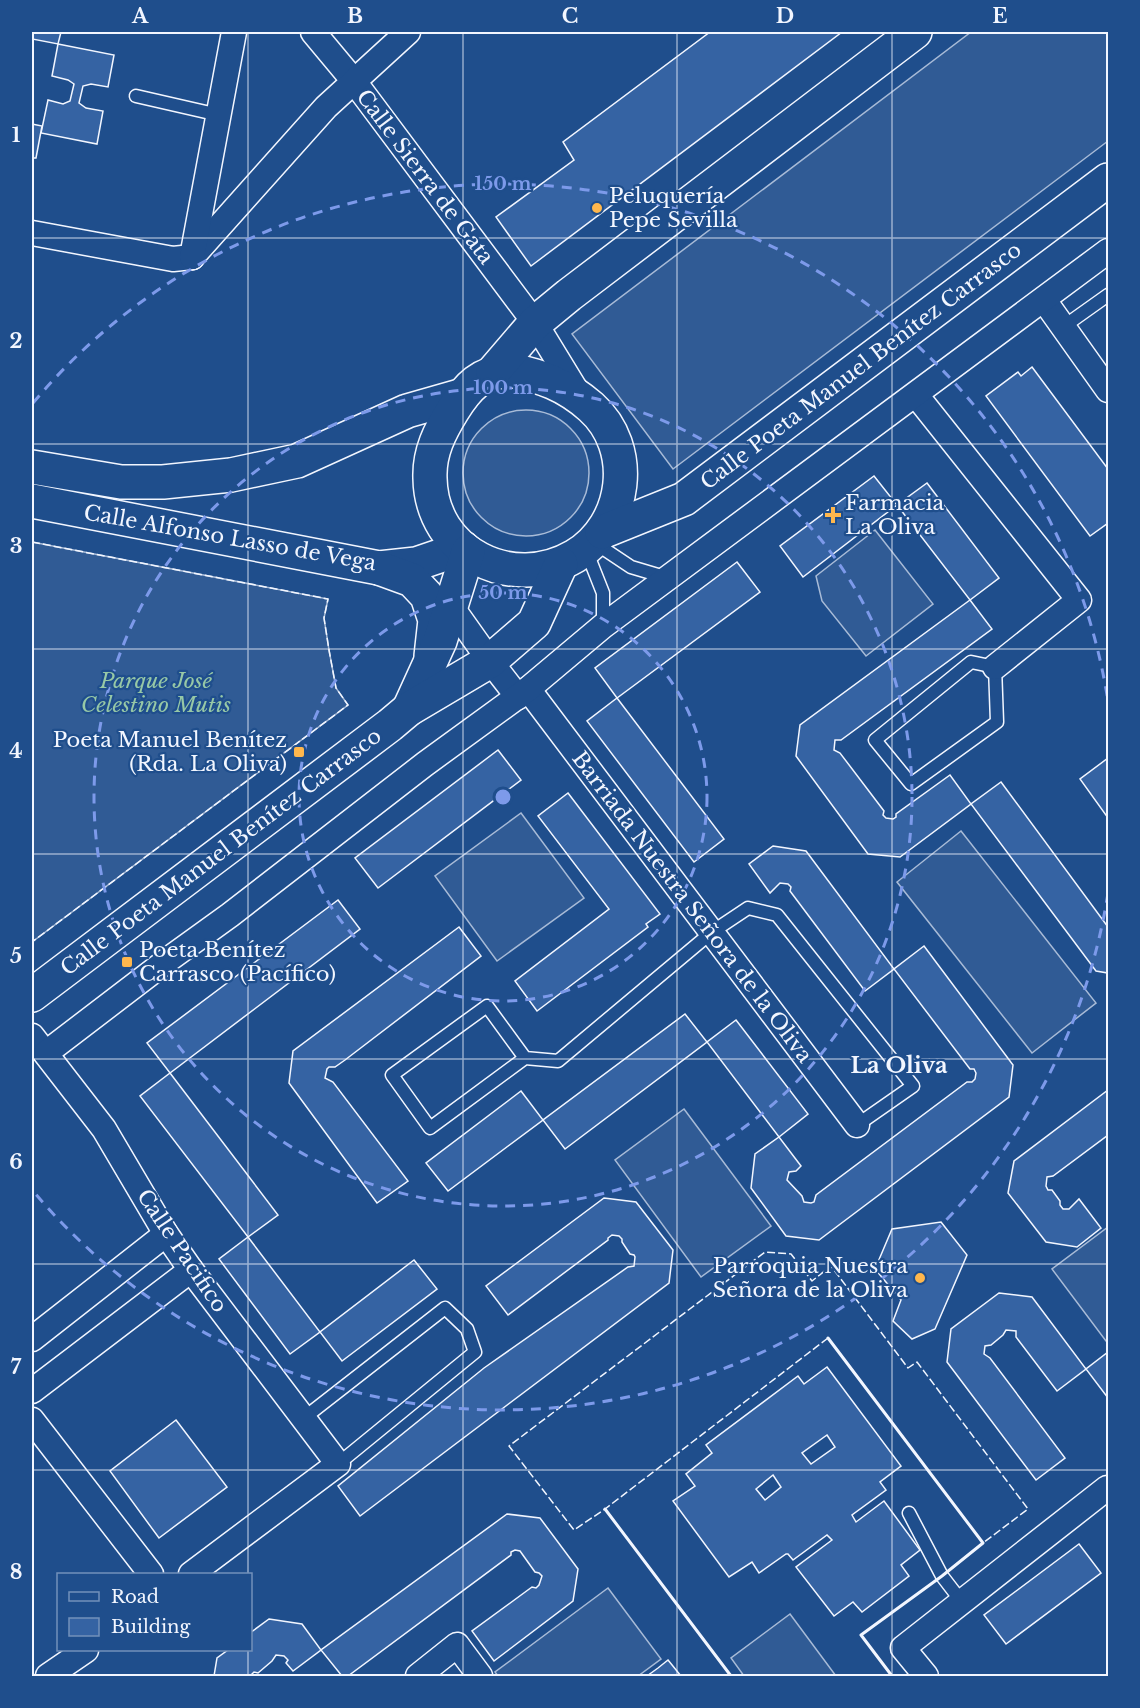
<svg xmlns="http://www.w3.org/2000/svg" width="1140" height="1708" font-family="'Libre Baskerville',serif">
<rect width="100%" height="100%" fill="#1f4e8c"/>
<g fill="#305b95" stroke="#a8bbd7" stroke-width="1.5">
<polygon points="971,32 1108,32 1108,141 673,469 572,334"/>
<circle cx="526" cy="473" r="63"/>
<polygon points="875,530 933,604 866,656 822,601 816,576"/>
<polygon points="32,542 328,599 324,618 329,650 336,688 348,705 32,942"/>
<polygon points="521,813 584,898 497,961 435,876"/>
<polygon points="961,831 1096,1003 1032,1053 897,882"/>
<polygon points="684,1109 771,1226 701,1277 615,1160"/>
<polygon points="1108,1227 1108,1341 1106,1341 1052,1269"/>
<polygon points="608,1588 661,1659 638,1676 498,1676 495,1672"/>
<polygon points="790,1614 836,1676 744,1676 731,1658"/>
</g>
<g fill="#3563a3" stroke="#f2f6ff" stroke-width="1.5" fill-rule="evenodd">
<polygon points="32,32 61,32 58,44 32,39"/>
<polygon points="710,32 842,32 531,266 496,217 574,160 563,142"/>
<polygon points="58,44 114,55 108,87 91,84 83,86 79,103 86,108 103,111 97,144 41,133 48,100 63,104 70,101 74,84 68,80 52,76"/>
<polygon points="32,124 42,126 36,158 32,158"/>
<polygon points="1032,367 1108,469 1108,523 1090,536 986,396 1018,372 1021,376"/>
<polygon points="874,476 897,505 803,577 780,546"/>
<polygon points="927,483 999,578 970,600 897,505"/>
<polygon points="737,562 760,592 617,698 595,668"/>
<polygon points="970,600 992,629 841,740 835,740 834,750 840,753 884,811 883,815 886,818 893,819 896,817 896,814 950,775 971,804 900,857 868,854 796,756 800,725"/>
<polygon points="617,698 724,839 694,862 587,721"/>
<polygon points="498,750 521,780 378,888 355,858"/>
<polygon points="1108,758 1108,818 1080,779"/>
<polygon points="1001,782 1108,927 1108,973 1096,971 971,804"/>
<polygon points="568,793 660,914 646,924 648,927 537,1011 515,981 609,909 538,816"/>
<polygon points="773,846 806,851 894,969 865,991 790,891 791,887 788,884 780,883 770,893 749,864"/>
<polygon points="338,900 360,929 170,1073 147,1043"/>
<polygon points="459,927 481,956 345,1060 335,1067 329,1067 327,1069 325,1078 333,1082 408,1181 377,1203 289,1083 293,1051"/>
<polygon points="924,946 1013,1065 1009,1097 819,1240 786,1236 751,1188 755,1154 779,1137 801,1166 796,1171 789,1172 787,1180 802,1196 804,1202 811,1203 814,1202 816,1195 967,1082 972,1082 975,1079 976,1073 974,1069 970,1069 894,969"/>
<polygon points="685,1014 707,1042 565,1149 543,1120"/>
<polygon points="736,1020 808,1114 779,1137 707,1042"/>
<polygon points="170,1073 278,1215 248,1237 140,1096"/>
<polygon points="1108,1090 1108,1135 1053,1176 1047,1177 1046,1186 1048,1190 1052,1190 1060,1201 1060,1205 1063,1209 1069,1209 1079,1199 1101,1228 1077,1247 1046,1242 1008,1193 1014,1161"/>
<polygon points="521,1091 543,1120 448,1191 426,1163"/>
<polygon points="604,1198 636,1202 673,1250 669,1283 360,1516 338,1486 484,1368 628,1267 634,1266 635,1257 634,1255 630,1254 622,1242 622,1239 619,1236 612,1235 608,1238 608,1240 508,1315 486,1286"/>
<polygon points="941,1222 967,1255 935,1329 912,1339 893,1321 901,1300 875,1269 892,1229"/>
<polygon points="248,1237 320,1332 290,1354 219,1259"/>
<polygon points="414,1260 437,1289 342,1361 320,1332"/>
<polygon points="999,1293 1032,1297 1086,1369 1057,1391 1016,1337 1016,1331 1006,1330 1003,1335 991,1345 985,1346 984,1354 990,1358 1065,1458 1036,1480 947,1362 951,1329"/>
<polygon points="1108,1352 1108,1398 1086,1369"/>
<path d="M827,1367L901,1466L880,1482L886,1490L852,1515L856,1522L884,1501L920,1550L901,1565L909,1576L862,1612L853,1602L834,1616L796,1567L832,1540L827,1535L793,1560L788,1554H786L759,1573L752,1562L729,1577L673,1501L695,1486L686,1474L712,1453L706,1445L798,1376L804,1384ZM827,1435L835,1447L811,1464L802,1453ZM773,1475L781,1487L765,1500L756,1489Z"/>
<polygon points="176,1420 227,1487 159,1538 110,1471"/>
<polygon points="507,1514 540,1518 578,1569 573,1601 494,1661 472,1631 532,1587 536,1588 539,1585 542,1576 539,1573 535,1572 520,1551 515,1550 511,1552 511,1555 348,1676 342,1676 321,1650"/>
<polygon points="1079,1544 1101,1573 1006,1644 984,1615"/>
<polygon points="269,1619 302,1624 321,1650 293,1671 286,1663 288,1660 284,1656 276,1655 272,1661 258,1673 254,1672 250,1676 214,1676 217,1658 228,1650 250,1650 250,1633"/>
<polygon points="668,1660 681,1676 647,1676 658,1668"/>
</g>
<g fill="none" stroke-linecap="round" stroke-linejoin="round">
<defs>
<g id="service">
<polyline points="136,96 219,115"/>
<polyline points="1063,327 1108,295"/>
<polyline points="595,543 631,567 668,578"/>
<polyline points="586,550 603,593 603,625"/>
<polygon points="971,662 995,667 997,722 911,784 875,740"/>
<polyline points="525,1058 487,1006 392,1075 430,1128 525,1058 558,1061 712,932 748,908 777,915 913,1086 857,1125"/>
<polyline points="304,1418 445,1308 467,1329 475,1352 338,1464"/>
<polyline points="909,1513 942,1576 962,1602"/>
</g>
<g id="minor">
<polyline points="313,32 353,80 535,323 579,395"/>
<polyline points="32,233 173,259 192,257"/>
<polyline points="192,257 326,107 408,32"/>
<polyline points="192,257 234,32"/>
<polyline points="1044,300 1108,390"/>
<polyline points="916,395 1079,600 995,667"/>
<polyline points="451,606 490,661 518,697"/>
<polyline points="528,689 857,1125"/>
<polyline points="32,1036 104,1129 166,1234 191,1270 338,1464 191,1574"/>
<polyline points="46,1053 169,959 230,915 425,764 528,689 603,626 1108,251"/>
<polyline points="32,1339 166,1234"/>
<polyline points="32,1391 191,1270"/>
<polyline points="32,1420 151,1574"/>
<polyline points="48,1676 86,1650"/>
<polyline points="418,1676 457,1645 480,1676"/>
<polyline points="926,1676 903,1648 1107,1488"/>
</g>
<g id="secondary">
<polyline points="32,467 121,482 163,482 231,475 297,461 407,411 463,395"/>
<polyline points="32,501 379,568 416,564 463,548"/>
<polyline points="379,568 412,580 427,596 435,620 431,656"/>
</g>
<g id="primary">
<path d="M510,370C542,376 566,385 591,407C637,448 627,525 575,556C512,593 431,553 430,478C429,452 440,431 453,410C468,386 480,373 510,370Z"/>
<polyline points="493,372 535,323 569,295 915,32"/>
<polyline points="602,532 684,499 1108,180"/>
<polyline points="409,709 440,641 468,552"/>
<polyline points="32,995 390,725 409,709 490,661 534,623 561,564"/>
</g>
</defs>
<use href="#service" stroke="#f2f6ff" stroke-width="15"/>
<use href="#minor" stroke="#f2f6ff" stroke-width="27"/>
<use href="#secondary" stroke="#f2f6ff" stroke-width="36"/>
<use href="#primary" stroke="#f2f6ff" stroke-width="36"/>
<use href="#service" stroke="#1f4e8c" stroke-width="12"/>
<use href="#minor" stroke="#1f4e8c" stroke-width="24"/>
<use href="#secondary" stroke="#1f4e8c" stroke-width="33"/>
<use href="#primary" stroke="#1f4e8c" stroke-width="33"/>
<g stroke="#f2f6ff" stroke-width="1.5" stroke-dasharray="8 3" stroke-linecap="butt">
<polyline points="32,542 328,599 324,618 329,650 336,688 348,705 32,942"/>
<polyline points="828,1338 605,1509 574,1530 509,1446 765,1252 791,1254 812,1281 831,1266 908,1368 917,1362 1028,1509 983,1543"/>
</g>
<g stroke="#f2f6ff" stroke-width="3">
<polyline points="828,1338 983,1543 942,1576 861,1635 892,1676"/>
<polyline points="605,1509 731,1676"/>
</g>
</g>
<path fill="none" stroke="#f2f6ff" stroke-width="1.5" stroke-opacity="0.55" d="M248,32V1574M463,32V1676M677,32V1676M892,32V1676M32,238H1108M32,444H1108M32,649H1108M32,854H1108M32,1059H1108M32,1264H1108M32,1470H1108M248,1650V1676"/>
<g fill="none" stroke="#7d9aea" stroke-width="3" stroke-dasharray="10 8">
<circle cx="503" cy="797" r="204"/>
<circle cx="503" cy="797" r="409"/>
<path d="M1108 893A613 613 0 0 1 33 1191M33 403A613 613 0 0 1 1108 701"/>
</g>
<g fill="#ffb74d" stroke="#1f4e8c" stroke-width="2">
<circle cx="597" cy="208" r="6"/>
<path d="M830 506h6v6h6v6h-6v6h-6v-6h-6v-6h6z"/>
<rect x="293" y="746" width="12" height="12" rx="3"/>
<rect x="121" y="956" width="12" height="12" rx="3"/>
<circle cx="920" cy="1278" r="6"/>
</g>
<g text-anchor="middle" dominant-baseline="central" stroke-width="4.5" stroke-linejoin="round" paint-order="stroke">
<g font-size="21" fill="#f2f6ff" stroke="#1f4e8c">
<text transform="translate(425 177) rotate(53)">Calle Sierra de Gata</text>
<text transform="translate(861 366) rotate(-37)">Calle Poeta Manuel Benítez Carrasco</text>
<text transform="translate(230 538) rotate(10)">Calle Alfonso Lasso de Vega</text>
<text transform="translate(221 852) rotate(-37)">Calle Poeta Manuel Benítez Carrasco</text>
<text transform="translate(692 907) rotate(53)">Barriada Nuestra Señora de la Oliva</text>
<text transform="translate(182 1251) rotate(56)">Calle Pacifico</text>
</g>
<g font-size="21" fill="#f2f6ff" stroke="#1f4e8c" text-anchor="start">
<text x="609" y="196">Peluquería<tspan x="609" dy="24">Pepe Sevilla</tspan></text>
<text x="845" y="503">Farmacia<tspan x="845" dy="24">La Oliva</tspan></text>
<text x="287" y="740" text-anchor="end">Poeta Manuel Benítez<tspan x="287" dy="24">(Rda. La Oliva)</tspan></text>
<text x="139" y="950">Poeta Benítez<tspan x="139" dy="24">Carrasco (Pacífico)</tspan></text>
<text x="908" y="1266" text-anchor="end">Parroquia Nuestra<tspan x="908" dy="24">Señora de la Oliva</tspan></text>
</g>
<g font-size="21" font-style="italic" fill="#97c8a6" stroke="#1f4e8c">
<text x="156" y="681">Parque José<tspan x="156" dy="24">Celestino Mutis</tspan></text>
</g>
<g font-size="22" font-weight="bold" fill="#f2f6ff" stroke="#1f4e8c">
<text x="899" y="1065">La Oliva</text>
</g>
</g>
<circle cx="503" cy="797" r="9" fill="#7d9aea" stroke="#1f4e8c" stroke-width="3"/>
<g font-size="18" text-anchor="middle" font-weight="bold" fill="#7d9aea" stroke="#1f4e8c" stroke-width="4.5" stroke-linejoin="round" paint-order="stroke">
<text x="503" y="190">150 m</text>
<text x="503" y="394">100 m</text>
<text x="503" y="599">50 m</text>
</g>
<rect width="1140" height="1708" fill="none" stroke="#1f4e8c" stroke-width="66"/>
<rect x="57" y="1573" width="195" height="78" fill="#1f4e8c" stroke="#7391ba" stroke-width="1.5"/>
<rect x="69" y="1592" width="30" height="9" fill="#1f4e8c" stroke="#7391ba" stroke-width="1.5"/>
<text x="111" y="1603" font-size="18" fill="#f2f6ff">Road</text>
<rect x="69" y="1618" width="30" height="18" fill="#3563a3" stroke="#7391ba" stroke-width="1.5"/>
<text x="111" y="1633" font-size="18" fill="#f2f6ff">Building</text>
<rect x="33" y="33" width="1074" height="1642" fill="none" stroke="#f2f6ff" stroke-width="2"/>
<g font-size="20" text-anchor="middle" font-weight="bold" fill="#f2f6ff">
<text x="140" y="23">A</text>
<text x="355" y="23">B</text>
<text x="570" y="23">C</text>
<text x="785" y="23">D</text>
<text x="1000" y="23">E</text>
<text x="16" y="142">1</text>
<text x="16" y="348">2</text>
<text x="16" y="553">3</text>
<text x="16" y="758">4</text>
<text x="16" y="963">5</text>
<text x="16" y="1169">6</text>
<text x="16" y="1374">7</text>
<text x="16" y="1579">8</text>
</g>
</svg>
